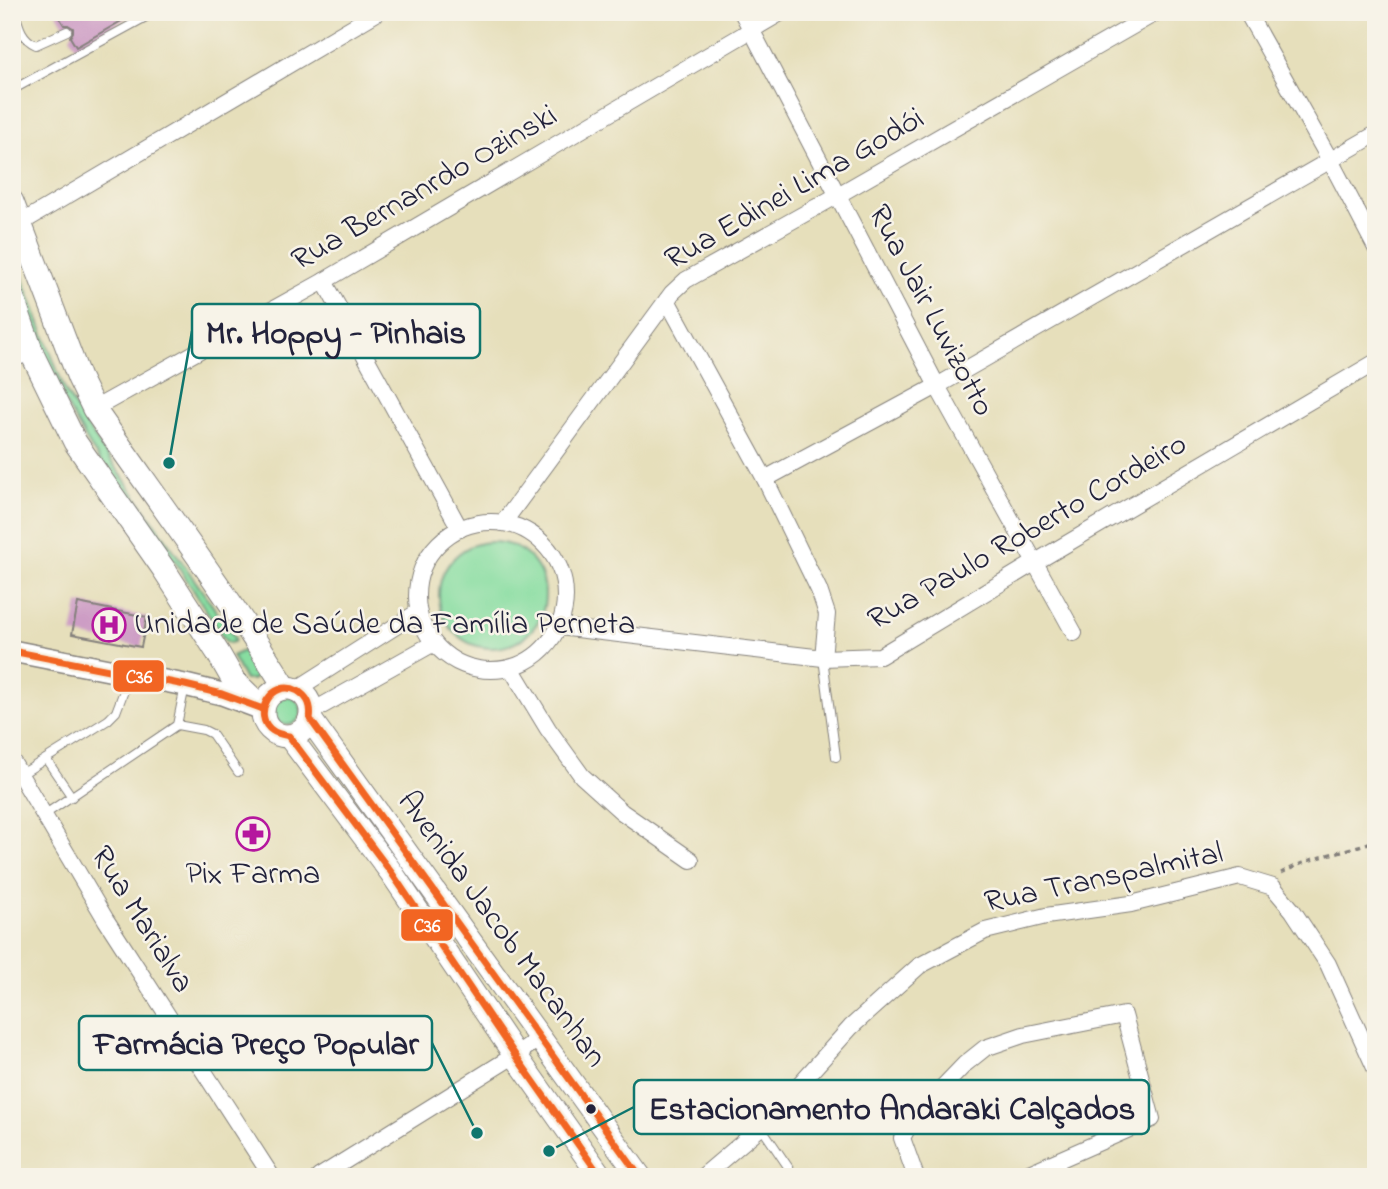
<svg xmlns="http://www.w3.org/2000/svg" width="1388" height="1189" font-family="'Indie Flower',sans-serif">
<rect width="100%" height="100%" fill="#f7f3e8"/>
<filter id="ink" filterUnits="userSpaceOnUse"><feTurbulence type="fractalNoise" baseFrequency=".0143" numOctaves="2"/><feDisplacementMap in="SourceGraphic" scale="14" xChannelSelector="R" yChannelSelector="G"/><feConvolveMatrix kernelMatrix="1 2 1 2 8 2 1 2 1" color-interpolation-filters="sRGB"/></filter>
<filter id="wash" filterUnits="userSpaceOnUse"><feTurbulence type="fractalNoise" baseFrequency=".00686" numOctaves="4" result="noise"/><feDisplacementMap in="SourceGraphic" scale="28" xChannelSelector="R" yChannelSelector="G"/><feGaussianBlur stdDeviation="1.57" result="paint"/><feColorMatrix in="noise" values="0 0 0 0 0 0 0 0 0 0 0 0 0 0 0 0 0 1.4 0 .05"/><feComposite in="paint" operator="in"/></filter>
<g filter="url(#wash)">
<rect width="100%" height="100%" fill="#e6dfbb"/>
<g fill="#87dda0" stroke="#54806e" stroke-width="2">
<polygon points="12,249 59,375 66,392 84,422 233,635 235,639 234,642 229,643 225,640 175,561 168,558 90,446 54,383 12,268"/>
<circle cx="492" cy="595" r="53"/>
<polygon points="245,650 261,673 252,680 245,680 232,656"/>
<circle cx="287" cy="711" r="14"/>
</g>
<g id="blocks">
<g fill="#cd9dc5">
<polygon points="56,12 137,12 76,47 70,37 73,32 73,28 68,25 64,25"/>
<polygon points="78,603 147,617 141,647 72,634"/>
</g>
</g>
</g>
<g filter="url(#ink)">
<use href="#blocks" fill-opacity="0" stroke="#84807b" stroke-width="2"/>
<g fill="none" stroke-linecap="round" stroke-linejoin="round">
<defs>
<g id="service">
<path d="M15,12C19,27 22,39 36,45L67,31"/>
<polyline points="12,90 155,12"/>
<polyline points="12,363 33,356"/>
<polyline points="823,658 836,757"/>
<polyline points="177,725 204,730 212,734 238,772"/>
<polyline points="46,759 72,797"/>
<polyline points="20,775 108,720 116,712 130,675"/>
<polyline points="44,815 177,725 185,686"/>
<polyline points="761,1127 795,1177"/>
</g>
<g id="minor">
<polyline points="742,12 937,386 1074,633"/>
<polyline points="1247,12 1330,160 1376,248"/>
<polyline points="19,224 378,12"/>
<polyline points="324,281 460,529"/>
<polyline points="667,300 765,479 819,590 827,614 823,658"/>
<polyline points="94,409 324,281 782,12"/>
<polyline points="765,479 937,386 1376,134"/>
<circle cx="491" cy="596" r="74"/>
<polyline points="503,523 672,293 686,280 838,195 1157,12"/>
<polyline points="559,627 823,658 880,656 1034,563 1376,362"/>
<polyline points="511,668 548,729 582,776 622,812 691,860"/>
<polyline points="297,689 418,612"/>
<polyline points="311,712 434,643"/>
<polyline points="12,761 106,920 272,1177"/>
<polyline points="319,1177 515,1055 540,1038"/>
<polyline points="702,1177 761,1127 851,1027 919,966 985,931 1046,916 1131,904 1240,877 1273,887 1293,911 1328,964 1376,1070"/>
<polyline points="916,1177 902,1138 913,1118 965,1064 985,1048 1023,1035 1124,1015 1152,1119 1020,1177"/>
</g>
<polyline id="tertiary" points="12,651 185,685 222,694 262,709"/>
<g id="secondary">
<path d="M12,202L79,378L94,409C158,501 226,592 285,687"/>
<polyline points="12,296 33,356 75,442 163,568 218,653 234,681 263,709"/>
<circle cx="287" cy="712" r="24"/>
<polyline points="310,719 640,1177"/>
<polyline points="289,736 391,872 515,1055 601,1177"/>
</g>
</defs>
<use href="#service" stroke="#84807b" stroke-width="10"/>
<use href="#minor" stroke="#84807b" stroke-width="18"/>
<use href="#tertiary" stroke="#84807b" stroke-width="24"/>
<use href="#secondary" stroke="#84807b" stroke-width="25"/>
<polyline stroke="#84807b" stroke-width="3.5" stroke-dasharray="5 5" stroke-linecap="butt" points="1281,873 1307,861 1376,841"/>
<use href="#service" stroke="#fff" stroke-width="8"/>
<use href="#minor" stroke="#fff" stroke-width="16"/>
<use href="#tertiary" stroke="#fff" stroke-width="21"/>
<use href="#secondary" stroke="#fff" stroke-width="23"/>
<defs>
<g id="bus-1">
<polyline points="12,651 185,685 222,694 263,709"/>
<path d="M601,1177L515,1055L391,872L289,736C284,735 277,734 273,731C250,716 272,677 298,691C309,698 312,707 310,719L640,1177"/>
</g>
</defs>
<use href="#bus-1" stroke="#f7f3e8" stroke-width="12"/>
<use href="#bus-1" stroke="#f26522" stroke-width="7"/>
</g>
</g>
<defs>
<symbol id="hospital-ring" viewBox="-11 -11 22 22"><circle r="9.5" fill="#f7f3e8" stroke="#b5179e" stroke-width="1.5"/><path d="M-5-5h3v3.5h4V-5h3V5h-3V1.5h-4V5h-3Z" fill="#b5179e"/></symbol>
<symbol id="pharmacy-ring" viewBox="-11 -11 22 22"><circle r="9.5" fill="#f7f3e8" stroke="#b5179e" stroke-width="1.5"/><path d="M-2-6h4v4h4v4h-4v4h-4v-4h-4v-4h4Z" fill="#b5179e"/></symbol>
</defs>
<g fill-rule="evenodd">
<use href="#hospital-ring" x="90" y="606" width="38" height="38"/>
<use href="#pharmacy-ring" x="234" y="815" width="38" height="38"/>
</g>
<circle fill="#22223b" stroke="#f7f3e8" stroke-width="2.5" cx="591" cy="1109" r="6"/>
<g text-anchor="middle" dominant-baseline="central" stroke-width="5" stroke-linejoin="round" paint-order="stroke">
<g font-size="32" fill="#22223b" stroke="#f7f3e8">
<text transform="translate(425 189) rotate(-30)">Rua Bernanrdo Ozinski</text>
<text transform="translate(795 190) rotate(-30)">Rua Edinei Lima Godói</text>
<text transform="translate(930 311) rotate(62)">Rua Jair Luvizotto</text>
<text transform="translate(1028 533) rotate(-30)">Rua Paulo Roberto Cordeiro</text>
<text transform="translate(1104 879) rotate(-12)">Rua Transpalmital</text>
<text transform="translate(141 920) rotate(58)">Rua Marialva</text>
<text transform="translate(501 930) rotate(54)">Avenida Jacob Macanhan</text>
</g>
<g font-size="32" fill="#22223b" stroke="#f7f3e8" text-anchor="start">
<text x="134" y="625">Unidade de Saúde da Família Perneta</text>
<text x="253" y="875" text-anchor="middle">Pix Farma</text>
</g>
</g>
<path fill="none" stroke="#0f766e" stroke-width="2.5" d="M169 463L192 331M477 1133L432 1043M549 1151L634 1107"/>
<g fill="#0f766e" stroke="#f7f3e8" stroke-width="2.5">
<circle cx="169" cy="463" r="7"/>
<circle cx="477" cy="1133" r="7"/>
<circle cx="549" cy="1151" r="7"/>
</g>
<g fill="#f7f3e8" stroke="#0f766e" stroke-width="2.5">
<rect x="192" y="304" width="288" height="54" rx="7"/>
<rect x="79" y="1016" width="353" height="54" rx="7"/>
<rect x="634" y="1080" width="515" height="54" rx="7"/>
</g>
<g font-size="33" text-anchor="middle" font-weight="bold" fill="#22223b">
<text x="336" y="343">Mr. Hoppy - Pinhais</text>
<text x="256" y="1054">Farmácia Preço Popular</text>
<text x="892" y="1119">Estacionamento Andaraki Calçados</text>
</g>
<g stroke="#f7f3e8" stroke-width="2.5">
<rect x="112" y="659" width="53" height="34" rx="7" fill="#f26522"/>
<rect x="400" y="908" width="54" height="34" rx="7" fill="#f26522"/>
</g>
<g font-size="19" text-anchor="middle" font-weight="bold" fill="#fff">
<text x="139" y="683">C36</text>
<text x="427" y="932">C36</text>
</g>
<rect width="1388" height="1189" fill="none" stroke="#f7f3e8" stroke-width="42"/>
</svg>
